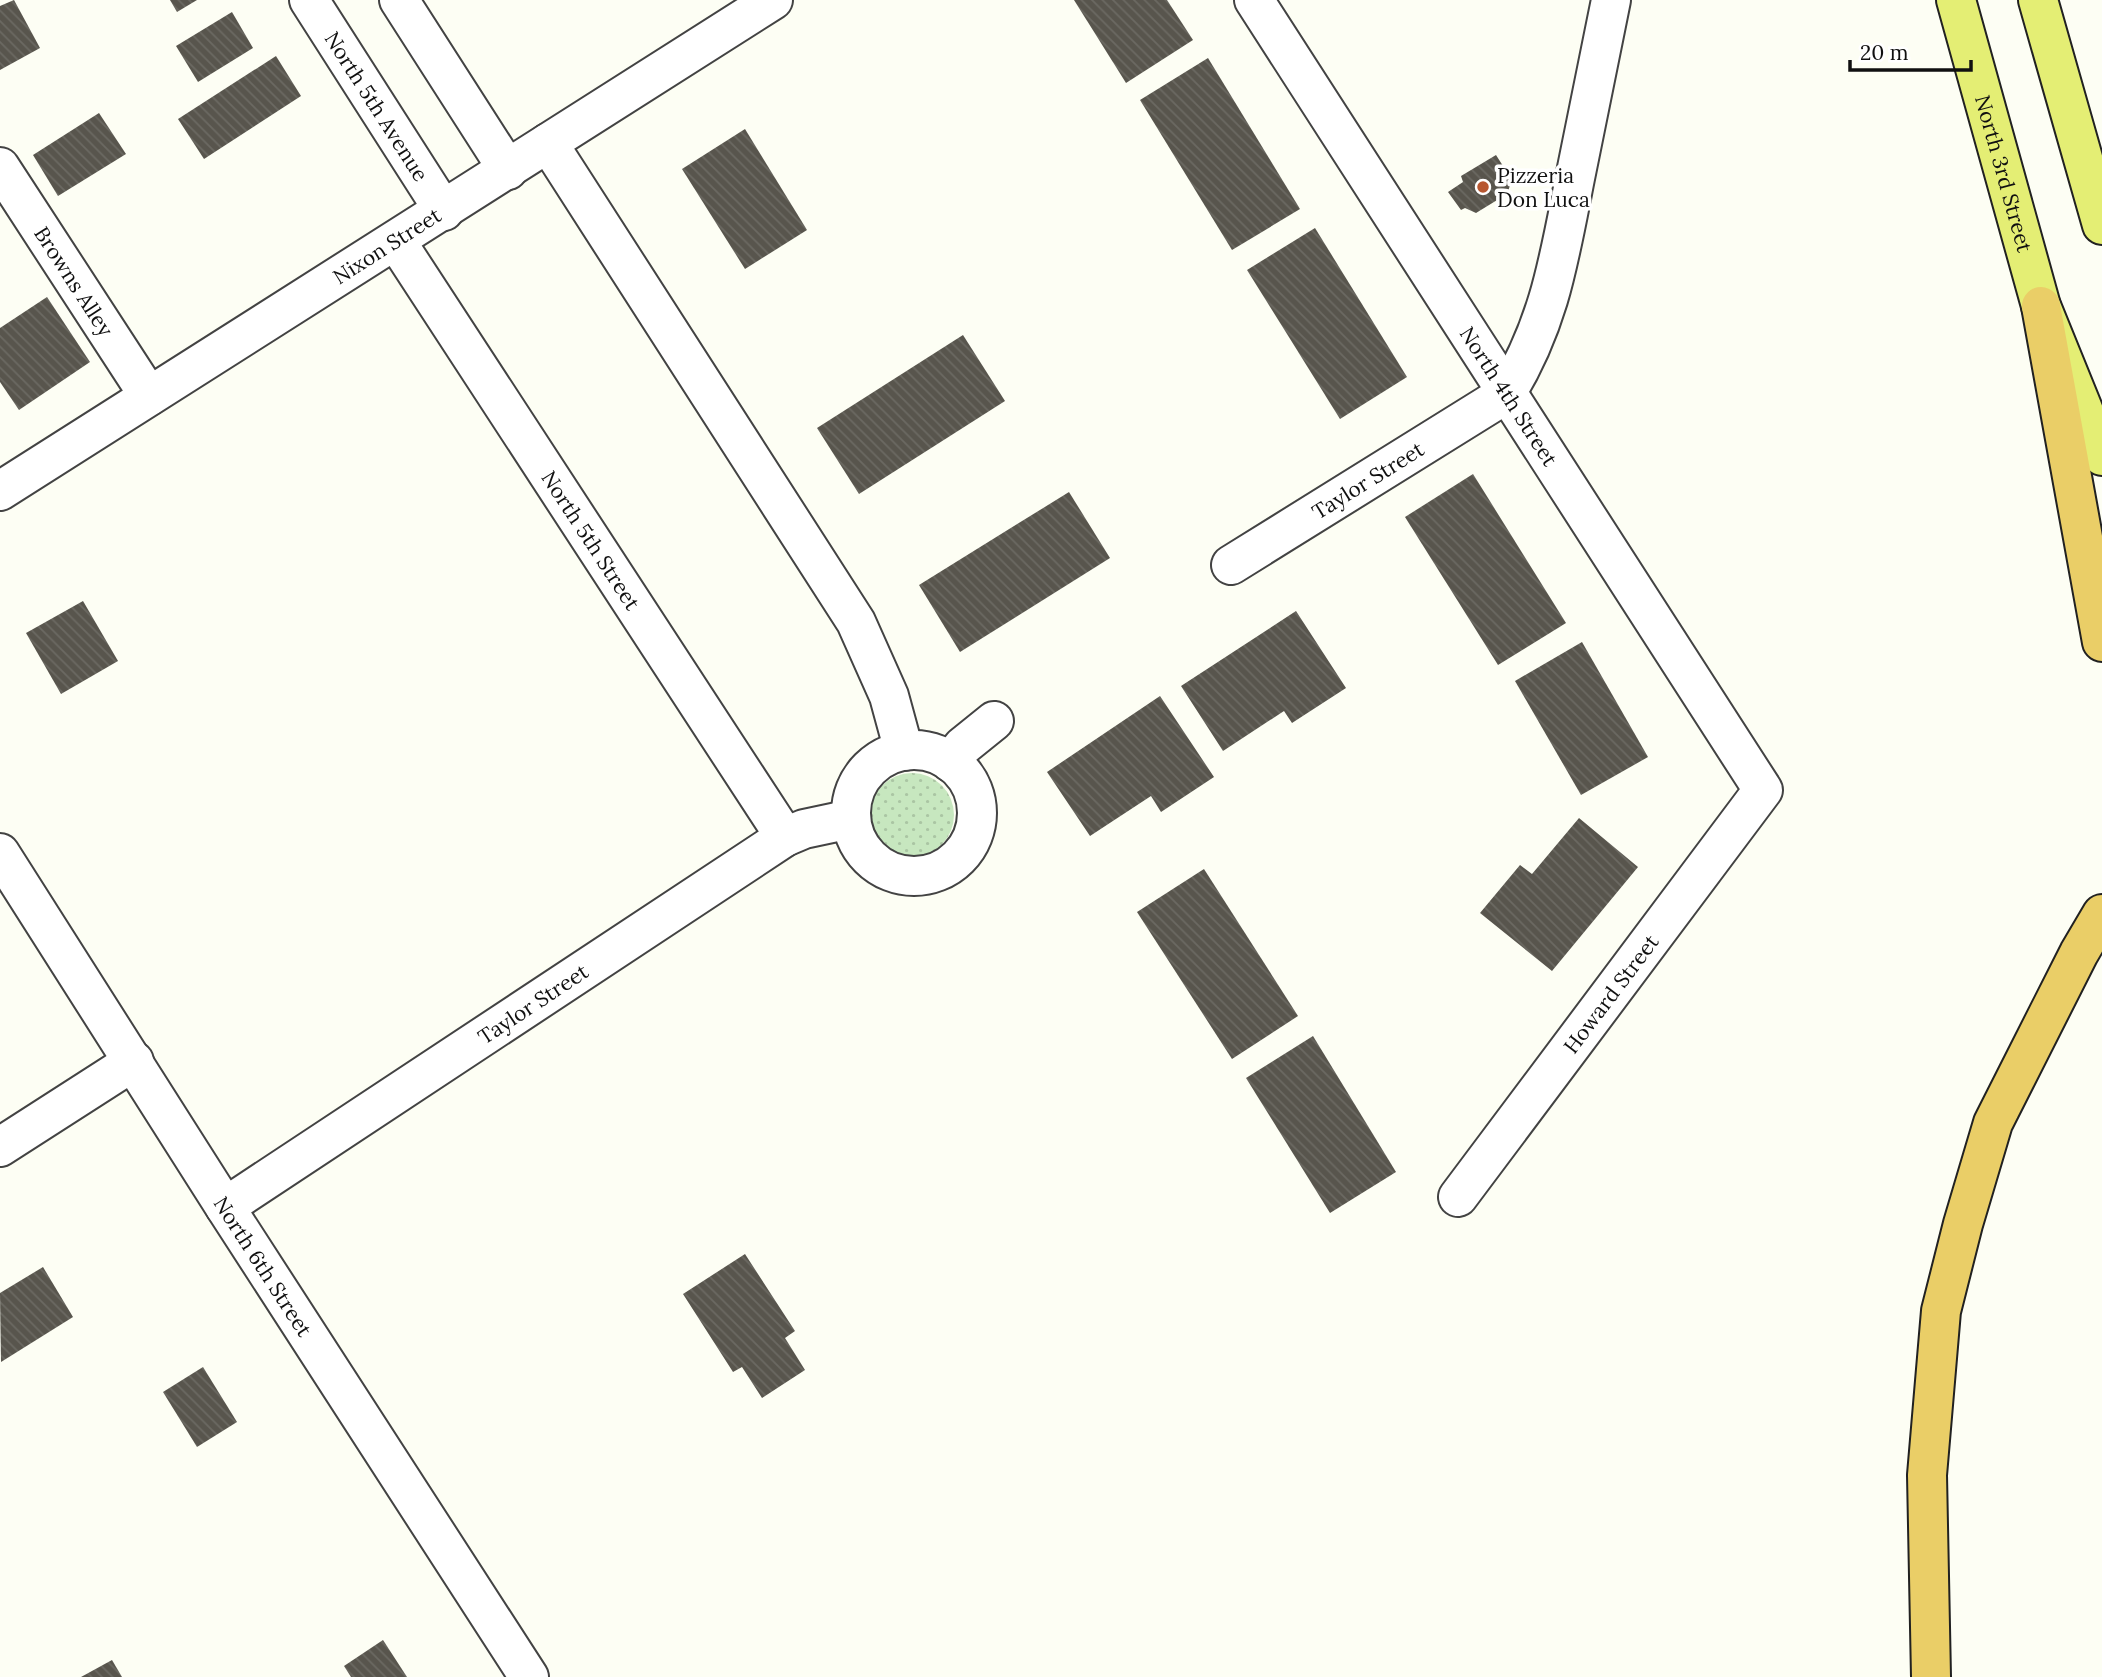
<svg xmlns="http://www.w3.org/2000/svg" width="2102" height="1677" font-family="Lora,serif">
<defs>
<pattern id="grass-dots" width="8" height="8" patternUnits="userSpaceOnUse" patternTransform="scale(1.75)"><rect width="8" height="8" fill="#c7e7bf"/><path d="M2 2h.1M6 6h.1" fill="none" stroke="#aac5a3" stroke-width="1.8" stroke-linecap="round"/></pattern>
<pattern id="building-back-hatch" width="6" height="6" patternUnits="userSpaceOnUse" patternTransform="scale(1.75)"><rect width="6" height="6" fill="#58554d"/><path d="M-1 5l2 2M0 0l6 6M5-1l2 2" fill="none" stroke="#6b6962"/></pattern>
</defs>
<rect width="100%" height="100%" fill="#fdfef4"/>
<circle fill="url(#grass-dots)" cx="912" cy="815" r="42"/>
<g fill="url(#building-back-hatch)">
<polygon points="14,0 40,48 0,70 0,6"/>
<polygon points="170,0 197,0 177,12"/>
<polygon points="1074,0 1167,0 1193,40 1126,83"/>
<polygon points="232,12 253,48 198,82 176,46"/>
<polygon points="276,56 301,96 204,159 178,119"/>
<polygon points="1208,58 1300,209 1232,250 1140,100"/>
<polygon points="99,113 126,154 58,196 33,155"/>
<polygon points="745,129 807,230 745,269 682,169"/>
<polygon points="1496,155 1512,180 1507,194 1476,213 1465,208 1461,210 1448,192 1463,182 1461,176"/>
<polygon points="1315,228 1407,377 1340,419 1247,270"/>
<polygon points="47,297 90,362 19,410 0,382 0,328"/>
<polygon points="963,335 1005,401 859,494 817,428"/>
<polygon points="1473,474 1566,623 1498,665 1405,517"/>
<polygon points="1069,492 1110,558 960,652 919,585"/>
<polygon points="83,601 118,661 61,694 26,633"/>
<polygon points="1296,611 1346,688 1292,723 1284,711 1223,751 1181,686"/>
<polygon points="1582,642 1648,757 1581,795 1515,681"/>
<polygon points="1160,696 1214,777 1161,812 1151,796 1090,836 1047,772"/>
<polygon points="1579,818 1638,867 1552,971 1480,913 1520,865 1532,874"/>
<polygon points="1204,869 1298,1016 1232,1059 1137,912"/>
<polygon points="1313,1036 1396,1172 1330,1213 1246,1078"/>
<polygon points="745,1254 795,1331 785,1338 805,1370 762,1398 742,1367 733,1372 683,1294"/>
<polygon points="43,1267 73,1317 1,1362 0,1293"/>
<polygon points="203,1367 237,1422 197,1447 163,1392"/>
<polygon points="383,1640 407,1677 351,1677 344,1666"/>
<polygon points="112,1660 122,1677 81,1677"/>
</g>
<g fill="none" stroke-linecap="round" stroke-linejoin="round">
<defs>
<g id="minor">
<path id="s1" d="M309,0L444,211"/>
<polyline points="399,0 508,170"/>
<path id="s2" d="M1254,0L1763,790L1458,1197"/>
<polyline points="548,143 856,622 889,696 904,751"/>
<path id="s3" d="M0,167L149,396"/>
<path id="s4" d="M396,241L785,837"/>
<path id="s5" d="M0,491L773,0"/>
<path id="s6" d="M1231,565L1506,394C1550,322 1559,259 1575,178C1587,118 1599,59 1611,0"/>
<circle cx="914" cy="813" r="63"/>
<polyline points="950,762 963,746 994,721"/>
<path id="s7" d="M0,853L225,1207L529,1677"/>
<polyline points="0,1147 134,1061"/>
<path id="s8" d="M225,1207L785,837L804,829L851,819"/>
</g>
<g id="major">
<path id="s9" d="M1956,0L2041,306L2102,456"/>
<polyline points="2038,0 2102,225"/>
</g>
<g id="highway">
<polyline points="2041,306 2102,642"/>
<polyline points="1931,1677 1927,1475 1941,1311 1963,1224 1993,1123 2079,953 2102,914"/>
</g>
</defs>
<use href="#minor" stroke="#434343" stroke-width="42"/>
<use href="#major" stroke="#212121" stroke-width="42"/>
<use href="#highway" stroke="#212121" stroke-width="42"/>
<use href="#minor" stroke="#fff" stroke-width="38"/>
<use href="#major" stroke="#e4ee74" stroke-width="38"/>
<use href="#highway" stroke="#eace67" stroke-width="38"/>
</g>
<circle fill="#b75731" stroke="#fff" stroke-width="2.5" cx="1483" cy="187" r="7"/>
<g text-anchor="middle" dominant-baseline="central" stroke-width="7" stroke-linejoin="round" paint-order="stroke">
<g font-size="21" fill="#101010" stroke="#fff">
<text stroke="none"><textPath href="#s1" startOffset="126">North 5th Avenue</textPath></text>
<text stroke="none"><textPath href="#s9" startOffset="180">North 3rd Street</textPath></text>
<text stroke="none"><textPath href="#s5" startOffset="458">Nixon Street</textPath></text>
<text stroke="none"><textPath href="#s3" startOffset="136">Browns Alley</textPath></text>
<text stroke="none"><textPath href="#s2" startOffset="471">North 4th Street</textPath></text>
<text stroke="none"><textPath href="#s6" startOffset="161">Taylor Street</textPath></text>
<text stroke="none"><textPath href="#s4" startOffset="357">North 5th Street</textPath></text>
<text transform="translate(1611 994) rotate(-53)">Howard Street</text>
<text stroke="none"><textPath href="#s8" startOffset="369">Taylor Street</textPath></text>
<text stroke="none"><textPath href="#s7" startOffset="490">North 6th Street</textPath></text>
</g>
<g font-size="21" fill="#101010" stroke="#fff" text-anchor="start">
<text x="1497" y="175">Pizzeria<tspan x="1497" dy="24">Don Luca</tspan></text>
</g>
</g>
<path d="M1850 60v10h121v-10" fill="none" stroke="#101010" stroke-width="3.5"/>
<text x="1860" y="60" font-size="21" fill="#101010" stroke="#ffffff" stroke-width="5" paint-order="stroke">20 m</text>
</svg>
